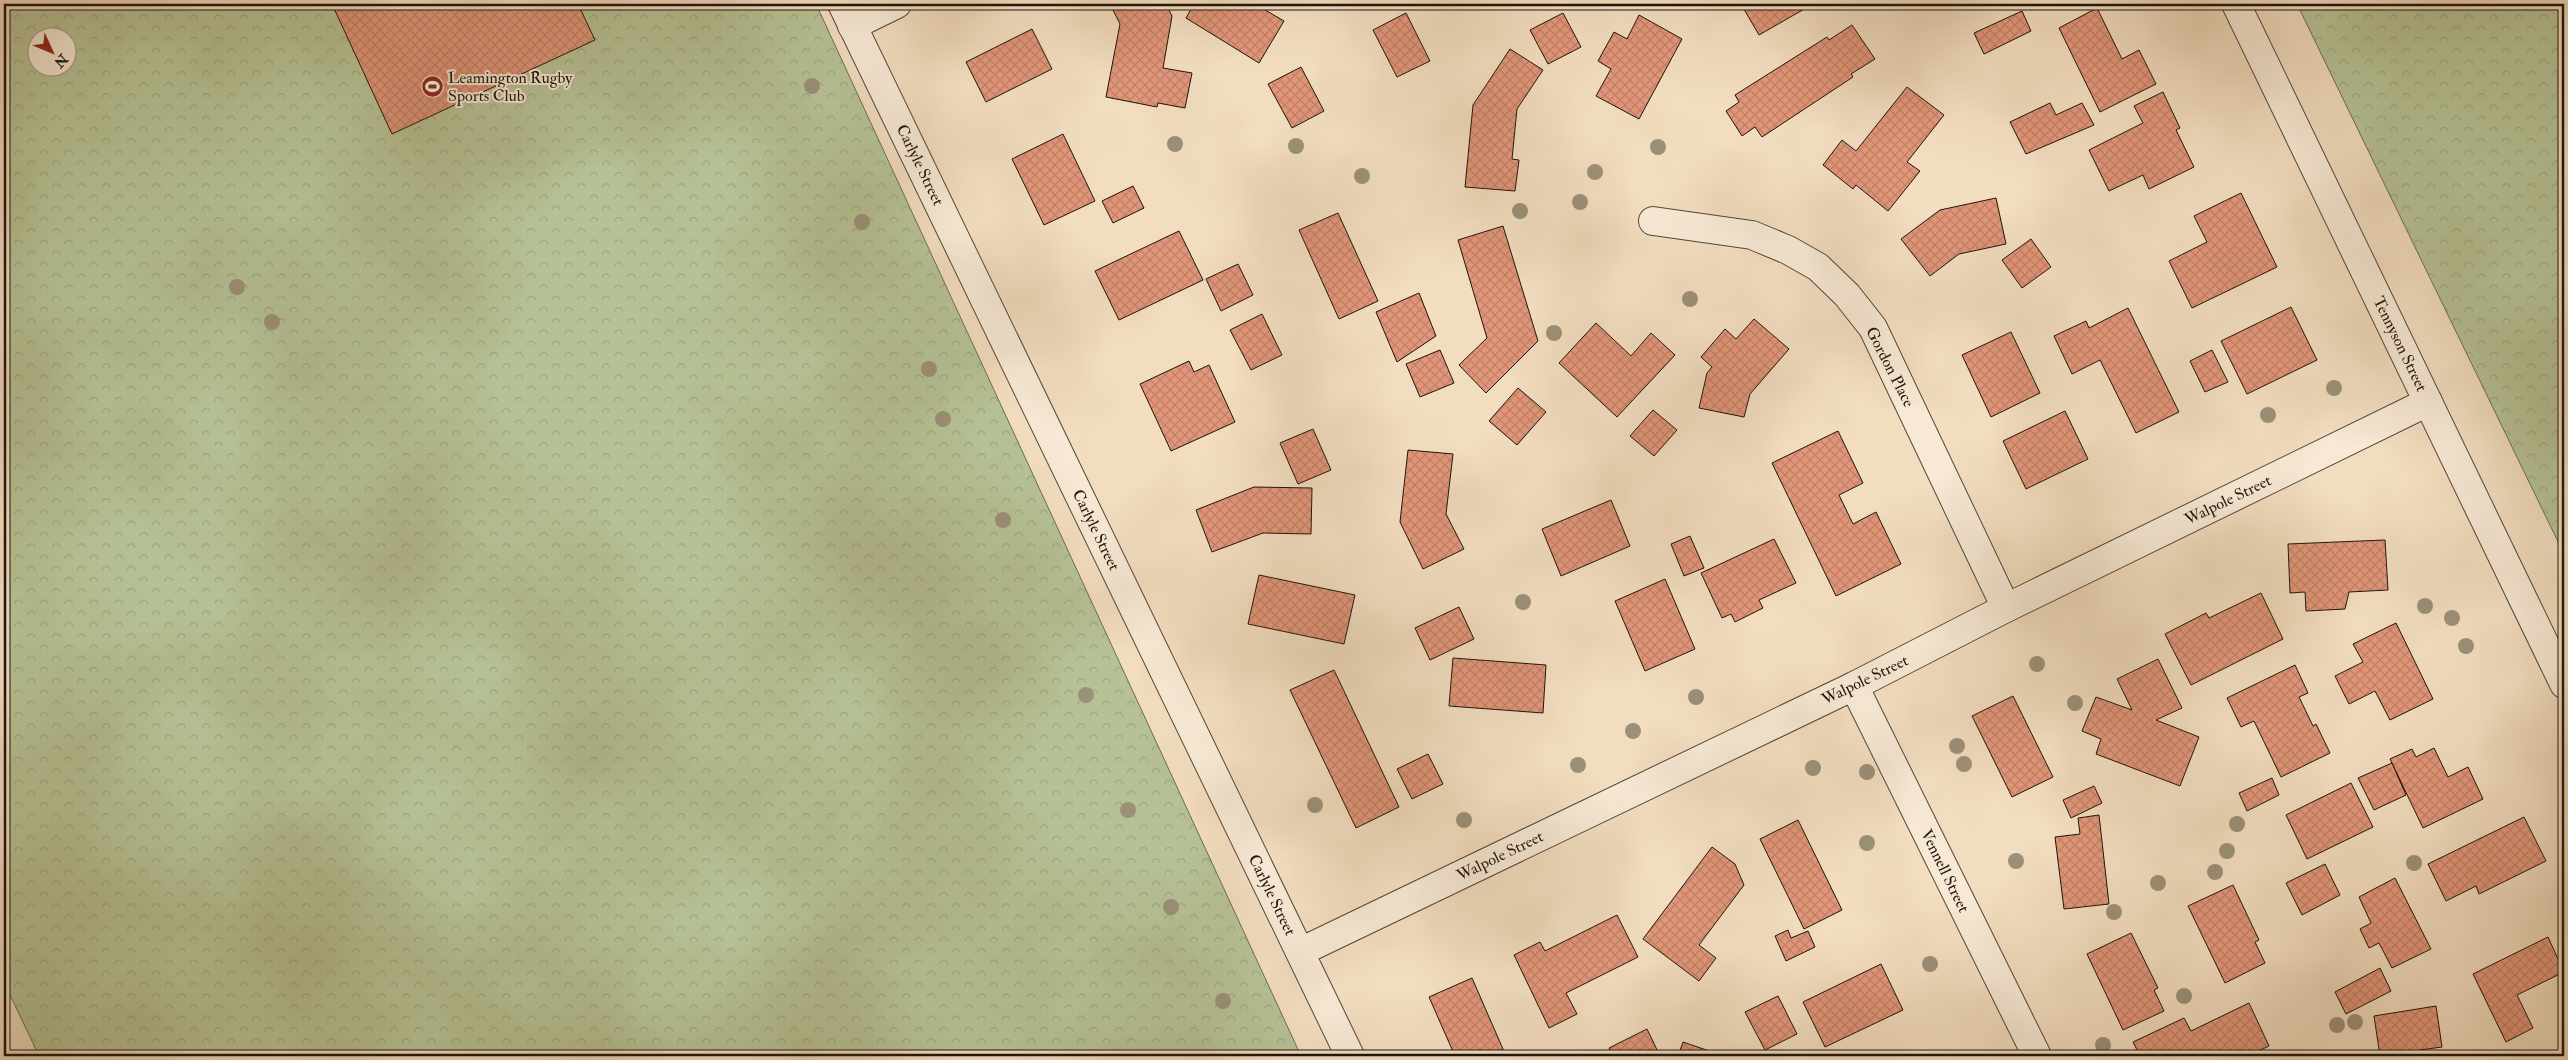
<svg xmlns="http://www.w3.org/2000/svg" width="2568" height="1060" font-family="'IM FELL Double Pica',serif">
<defs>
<pattern id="forest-crowns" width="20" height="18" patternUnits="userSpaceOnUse" patternTransform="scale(1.25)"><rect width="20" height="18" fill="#b6c296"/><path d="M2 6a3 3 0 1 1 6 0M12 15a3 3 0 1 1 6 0" fill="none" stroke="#9ca680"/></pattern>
<pattern id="building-cross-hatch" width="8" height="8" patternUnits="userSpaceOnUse" patternTransform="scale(1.25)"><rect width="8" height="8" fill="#e29679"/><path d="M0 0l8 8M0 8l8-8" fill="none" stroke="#c18067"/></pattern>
</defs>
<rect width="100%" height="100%" fill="#f2ddbf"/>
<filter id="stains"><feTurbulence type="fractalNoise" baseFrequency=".004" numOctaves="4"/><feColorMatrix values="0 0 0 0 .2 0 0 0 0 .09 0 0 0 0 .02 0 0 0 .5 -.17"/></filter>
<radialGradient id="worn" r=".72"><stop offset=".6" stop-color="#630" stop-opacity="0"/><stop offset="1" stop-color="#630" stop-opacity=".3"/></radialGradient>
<g fill="url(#forest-crowns)" stroke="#6a6b52" fill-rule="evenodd">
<path d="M4,4H816L1301,1056H39L4,982ZM38,38H68V68H38Z"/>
<polygon points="2297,4 2564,4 2564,554"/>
</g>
<g fill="url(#building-cross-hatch)" stroke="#1d140d">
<polygon points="332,4 578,4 595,40 392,134"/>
<polygon points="1110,4 1166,4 1172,16 1163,68 1192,73 1185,108 1158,103 1157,107 1106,97 1120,24"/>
<polygon points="1194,4 1255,4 1284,21 1259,63 1186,18"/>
<polygon points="1741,4 1803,4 1806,8 1759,35"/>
<polygon points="2097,8 2122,59 2139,50 2156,84 2100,112 2059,28"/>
<polygon points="2022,11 2031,31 1984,54 1974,33"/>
<polygon points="1406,13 1430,61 1397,77 1373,30"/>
<polygon points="1563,13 1581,47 1548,64 1530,30"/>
<polygon points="1639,15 1682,39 1639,119 1596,96 1611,69 1598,61 1614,32 1627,39"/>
<polygon points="1852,25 1875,59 1851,74 1853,77 1762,137 1755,127 1742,136 1726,111 1739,102 1735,95 1827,37 1829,40"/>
<polygon points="1032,29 1052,69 986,102 966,62"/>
<polygon points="1510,49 1543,70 1517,109 1512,159 1519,160 1515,191 1465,187 1473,105"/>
<polygon points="1301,67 1324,111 1292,128 1268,84"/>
<polygon points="1907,87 1944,115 1907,162 1920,171 1888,211 1856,185 1853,189 1823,165 1842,140 1856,151"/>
<polygon points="2163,92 2180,128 2176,130 2194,167 2149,189 2143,175 2109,191 2089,150 2143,123 2134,106"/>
<polygon points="2050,103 2056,115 2082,103 2094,125 2026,154 2010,122"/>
<polygon points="1063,134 1095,201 1044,225 1012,159"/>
<polygon points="1133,186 1144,208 1113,223 1102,201"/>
<polygon points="2241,193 2277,267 2192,308 2169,261 2207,242 2194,216"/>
<polygon points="1996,198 2006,244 1959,254 1930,276 1901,239 1940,210"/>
<polygon points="1338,213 1378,301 1339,319 1299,230"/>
<polygon points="1503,226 1538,341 1486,393 1459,365 1487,338 1458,240"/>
<polygon points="1179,231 1203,280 1119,320 1095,271"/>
<polygon points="2031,239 2051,267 2022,288 2002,260"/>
<polygon points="1238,264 1253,295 1221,311 1206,279"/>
<polygon points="1419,293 1436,336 1397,362 1376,312"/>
<polygon points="2291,307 2317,360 2247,394 2221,341"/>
<polygon points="2128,308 2179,412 2136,433 2100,360 2072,374 2054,336 2086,321 2089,328"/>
<polygon points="1262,314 1282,355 1251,370 1230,330"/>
<polygon points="1754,319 1789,349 1750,394 1744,417 1699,408 1707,373 1712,367 1701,357 1725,329 1736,339"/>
<polygon points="1596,323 1631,356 1651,333 1675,355 1617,417 1559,363"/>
<polygon points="2011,332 2040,393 1991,417 1962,355"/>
<polygon points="1440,350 1454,383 1420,397 1406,364"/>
<polygon points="2212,350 2228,382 2205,392 2190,361"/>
<polygon points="1189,361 1194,372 1209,365 1235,422 1171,451 1140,384"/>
<polygon points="1518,388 1546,412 1517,445 1489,421"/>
<polygon points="1653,410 1677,430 1654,456 1630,436"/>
<polygon points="2065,411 2088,459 2026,489 2003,441"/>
<polygon points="1313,429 1331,470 1298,484 1280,443"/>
<polygon points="1838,431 1863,483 1839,495 1853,524 1876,512 1901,564 1836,596 1772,463"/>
<polygon points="1408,450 1453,454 1446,514 1464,549 1423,569 1400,522"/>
<polygon points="1254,487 1312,488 1311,534 1263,533 1212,552 1196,510"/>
<polygon points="1611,500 1630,546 1561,576 1542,529"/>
<polygon points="1690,536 1704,568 1684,576 1671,544"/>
<polygon points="1774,539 1796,583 1759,600 1763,608 1735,622 1731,614 1722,618 1701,573"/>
<polygon points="2385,540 2388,590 2349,592 2345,609 2306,611 2305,592 2290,593 2288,544"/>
<polygon points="1259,575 1355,595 1344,644 1248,624"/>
<polygon points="1665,579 1695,649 1645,671 1615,601"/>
<polygon points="2261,593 2283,639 2191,685 2165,634 2206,613 2209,618"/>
<polygon points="1459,607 1474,639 1430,660 1415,628"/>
<polygon points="2396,623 2433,699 2390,720 2375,691 2349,704 2335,676 2363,662 2353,644"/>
<polygon points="1453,658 1546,665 1543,713 1449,706"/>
<polygon points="2158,659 2182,708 2156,720 2199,737 2180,786 2096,754 2101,739 2082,731 2096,697 2132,710 2117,679"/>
<polygon points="2295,665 2308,693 2299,697 2313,726 2316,724 2330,753 2281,777 2254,721 2241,727 2227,698"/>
<polygon points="1334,670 1399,807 1356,828 1290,690"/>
<polygon points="2013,696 2053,777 2012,797 1972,716"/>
<polygon points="2434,748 2448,777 2468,767 2483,799 2423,828 2390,759 2412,749 2416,757"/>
<polygon points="1428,754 1443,784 1412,799 1397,769"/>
<polygon points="2392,763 2406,795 2374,810 2358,778"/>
<polygon points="2272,778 2279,795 2247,811 2239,793"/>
<polygon points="2351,783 2373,827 2307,859 2286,815"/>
<polygon points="2094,786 2102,803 2071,818 2063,800"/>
<polygon points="2099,815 2109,904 2064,909 2055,837 2080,834 2078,818"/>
<polygon points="2524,817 2546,861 2479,894 2476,886 2446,901 2428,864"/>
<polygon points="1798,820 1842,910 1804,929 1760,839"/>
<polygon points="1712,847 1735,864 1744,885 1699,945 1716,958 1699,981 1643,939"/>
<polygon points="2325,864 2340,895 2302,915 2286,883"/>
<polygon points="2395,878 2431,949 2392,968 2379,943 2369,948 2360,929 2371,923 2359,897"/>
<polygon points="2233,885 2259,940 2255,942 2265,963 2225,983 2188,906"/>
<polygon points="1617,915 1638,957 1566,993 1577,1014 1549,1028 1514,955 1540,942 1545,951"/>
<polygon points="1788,930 1791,938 1808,931 1815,947 1786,961 1775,936"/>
<polygon points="2131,933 2158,988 2154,990 2164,1011 2123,1030 2087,954"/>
<polygon points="2548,937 2564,972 2517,995 2533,1028 2506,1042 2473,974"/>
<polygon points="1881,964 1903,1010 1825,1047 1803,1002"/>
<polygon points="2380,968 2391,991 2346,1014 2335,992"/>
<polygon points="1472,978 1506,1056 1455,1056 1429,997"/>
<polygon points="1778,996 1797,1034 1765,1050 1745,1012"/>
<polygon points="2249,1003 2269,1046 2248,1056 2140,1056 2133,1042 2184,1018 2191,1031"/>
<polygon points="2436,1006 2442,1047 2420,1050 2421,1056 2380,1056 2374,1016"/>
<polygon points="1647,1029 1660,1056 1613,1056 1609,1048"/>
<polygon points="1683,1042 1724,1056 1678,1056"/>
</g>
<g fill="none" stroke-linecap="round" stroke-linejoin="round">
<defs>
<g id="minor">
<polyline points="842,4 1350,1056"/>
<polyline points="2236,4 2564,684"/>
<polyline points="852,26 897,4"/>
<polyline points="1653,221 1752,235 1788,250 1818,267 1847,295 1873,328 2006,608"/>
<polyline points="1854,686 2037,1056"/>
<polyline points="1300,952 1854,686 2006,608 2428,402"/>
</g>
</defs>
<use href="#minor" stroke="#52463a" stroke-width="30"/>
<use href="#minor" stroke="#f7e9d5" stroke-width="28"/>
</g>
<g fill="#9b9078">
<circle cx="812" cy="86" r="8"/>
<circle cx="1175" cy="144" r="8"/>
<circle cx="1296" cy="146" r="8"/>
<circle cx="1658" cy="147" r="8"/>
<circle cx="1595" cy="172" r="8"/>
<circle cx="1362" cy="176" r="8"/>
<circle cx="1580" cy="202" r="8"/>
<circle cx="1520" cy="211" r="8"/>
<circle cx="862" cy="222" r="8"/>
<circle cx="237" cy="287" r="8"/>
<circle cx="1690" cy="299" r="8"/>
<circle cx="272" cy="322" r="8"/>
<circle cx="1554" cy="333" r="8"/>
<circle cx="929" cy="369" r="8"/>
<circle cx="2334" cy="388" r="8"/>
<circle cx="2268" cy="415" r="8"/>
<circle cx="943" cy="419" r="8"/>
<circle cx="1003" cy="520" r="8"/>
<circle cx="1523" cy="602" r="8"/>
<circle cx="2425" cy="606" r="8"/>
<circle cx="2452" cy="618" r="8"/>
<circle cx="2466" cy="646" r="8"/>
<circle cx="2037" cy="664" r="8"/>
<circle cx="1086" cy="695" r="8"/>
<circle cx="1696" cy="697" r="8"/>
<circle cx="2075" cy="703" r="8"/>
<circle cx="1633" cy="731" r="8"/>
<circle cx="1957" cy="746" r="8"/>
<circle cx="1964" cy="764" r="8"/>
<circle cx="1578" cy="765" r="8"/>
<circle cx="1813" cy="768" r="8"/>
<circle cx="1867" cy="772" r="8"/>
<circle cx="1315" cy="805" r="8"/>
<circle cx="1128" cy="810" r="8"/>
<circle cx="1464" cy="820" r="8"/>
<circle cx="2237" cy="824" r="8"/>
<circle cx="1867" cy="843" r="8"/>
<circle cx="2227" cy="851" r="8"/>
<circle cx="2016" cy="861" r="8"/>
<circle cx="2414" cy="863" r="8"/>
<circle cx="2215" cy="872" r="8"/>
<circle cx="2158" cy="883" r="8"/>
<circle cx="1171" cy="907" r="8"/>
<circle cx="2114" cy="912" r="8"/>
<circle cx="1930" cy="964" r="8"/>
<circle cx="2184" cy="996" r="8"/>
<circle cx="1223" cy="1001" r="8"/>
<circle cx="2355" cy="1022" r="8"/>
<circle cx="2337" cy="1025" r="8"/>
<circle cx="2103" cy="1045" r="8"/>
</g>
<defs>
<symbol id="stadium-disc" viewBox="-11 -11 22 22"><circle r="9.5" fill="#8f2418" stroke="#f7e9d5"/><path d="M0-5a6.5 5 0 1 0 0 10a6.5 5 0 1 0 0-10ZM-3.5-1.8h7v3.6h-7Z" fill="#fff"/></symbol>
</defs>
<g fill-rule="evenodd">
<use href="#stadium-disc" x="420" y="74" width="25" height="25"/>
</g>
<g text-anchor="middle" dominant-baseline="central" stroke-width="4" stroke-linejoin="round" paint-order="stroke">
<g font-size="16" fill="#1d140d" stroke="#f7e9d5" text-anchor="start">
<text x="448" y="78">Leamington Rugby<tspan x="448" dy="18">Sports Club</tspan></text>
</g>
<g font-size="16" fill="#1d140d" stroke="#f7e9d5">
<text transform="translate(920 165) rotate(64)">Carlyle Street</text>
<text transform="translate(2400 344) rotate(64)">Tennyson Street</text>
<text transform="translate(1890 367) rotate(63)">Gordon Place</text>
<text transform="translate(2228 500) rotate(-26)">Walpole Street</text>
<text transform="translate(1096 530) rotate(64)">Carlyle Street</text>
<text transform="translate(1865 680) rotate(-26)">Walpole Street</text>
<text transform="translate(1500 856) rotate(-26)">Walpole Street</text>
<text transform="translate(1945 871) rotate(64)">Vennell Street</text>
<text transform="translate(1272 895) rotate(64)">Carlyle Street</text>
</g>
</g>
<rect width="2568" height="1060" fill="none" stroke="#f2ddbf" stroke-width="20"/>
<rect x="5" y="5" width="2558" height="1050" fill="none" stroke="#1d140d" stroke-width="2.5"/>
<rect x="10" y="10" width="2548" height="1040" fill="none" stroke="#1d140d"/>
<g transform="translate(52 52) rotate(134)"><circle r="24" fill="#f7e9d5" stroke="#a09485"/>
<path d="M0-4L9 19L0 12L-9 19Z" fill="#8f2418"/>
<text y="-8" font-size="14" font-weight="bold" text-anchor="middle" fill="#1d140d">N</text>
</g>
<rect width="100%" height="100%" filter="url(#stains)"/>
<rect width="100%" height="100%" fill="url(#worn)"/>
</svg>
